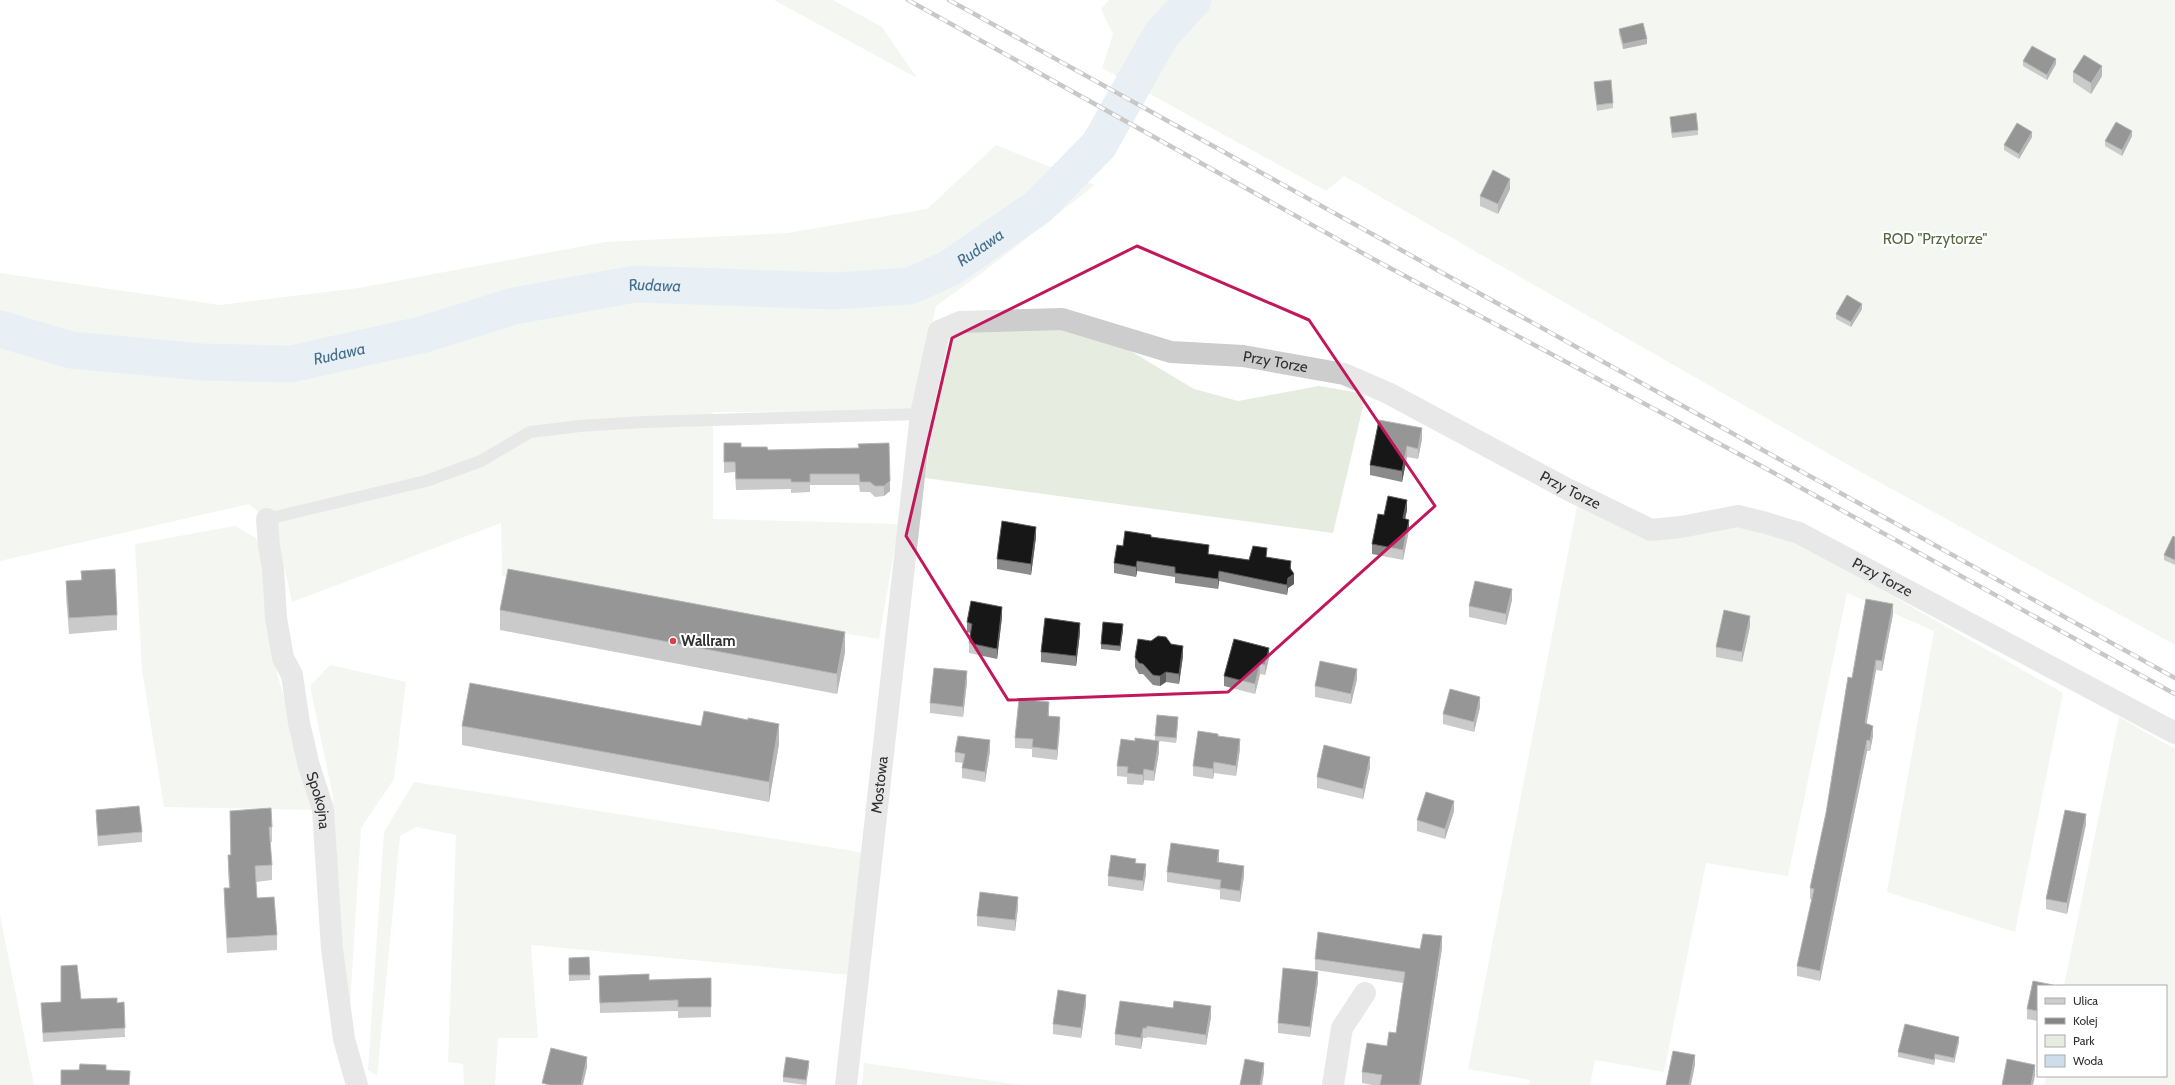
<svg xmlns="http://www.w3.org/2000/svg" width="2175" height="1085" font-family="Cabin,sans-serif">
<rect width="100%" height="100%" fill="#fff"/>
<g fill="#e6ecdf">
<polygon points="774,0 833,0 882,27 917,78"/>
<polygon points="1109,0 1176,0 1151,26 1132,61 1115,75 1102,68 1113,34 1101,9"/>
<path d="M1210,0H2175V645L1850,466L1344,176L1326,191L1141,89C1151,71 1161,59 1174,43C1187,28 1195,13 1210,0Z"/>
<polygon points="996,145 1095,185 982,273 936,306 914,411 713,412 713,519 899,524 879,639 502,576 501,523 292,602 275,526 249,504 0,561 0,273 220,305 359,288 605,242 788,233 927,209"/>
<polygon points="1080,325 1134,353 1194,389 1238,401 1319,386 1366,394 1333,533 925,478 945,334"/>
<polygon points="1580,491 1656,522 1740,520 1782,533 2063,693 2015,932 1887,892 1934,631 1847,593 1788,876 1706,863 1664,1072 1595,1060 1590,1085 1529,1085 1530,1080 1468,1069"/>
<polygon points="235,526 256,538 265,565 277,674 318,810 164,807 142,670 135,544"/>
<polygon points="330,665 406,682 394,779 361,828 348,1037 333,797 310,686"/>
<polygon points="2119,717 2175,749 2175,1085 2044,1085 2046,1076 2166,1076 2166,986 2064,986"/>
<polygon points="414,782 866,853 851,975 531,945 538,1038 498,1038 495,1085 464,1085 463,1064 448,1062 456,835 416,827 400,836 377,1076 368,1070 384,832"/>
<polygon points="0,915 34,1085 0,1085"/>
<polygon points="864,1063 1022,1085 862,1085"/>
</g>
<path fill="#cddeea" d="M1176,0H1210C1197,12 1191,23 1180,36C1166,54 1151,69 1141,89L1115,75L1132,61L1151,26Z"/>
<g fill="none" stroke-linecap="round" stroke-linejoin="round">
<path stroke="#cddeea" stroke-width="37" id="s1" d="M0,329L71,350L202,362L291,364L421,335L514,306L635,284L834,291L910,286L950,268L1038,207L1099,145L1161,35L1193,0"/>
<polyline stroke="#cdcdcd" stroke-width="12" points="267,519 426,481 481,461 530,432 580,426 643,422 921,414"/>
<g stroke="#cdcdcd" stroke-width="22">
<path id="s2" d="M267,519L269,546L273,568L276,618L283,658L292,675L299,723L309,766L323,809L332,949L344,1039L357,1085"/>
<path id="s3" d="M846,1085L921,414L939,331L960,322L1062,319L1171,352L1243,356L1344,374L1388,393L1569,490L1651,530L1681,527L1738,516L1766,523L1799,533L2175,733"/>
<polyline points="1333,1085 1342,1028 1365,993"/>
</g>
<defs>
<g id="rail">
<polyline points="908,0 1375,260 1765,468 2175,694"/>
<polyline points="949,0 2175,678"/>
</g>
</defs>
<use href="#rail" stroke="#858585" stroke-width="4.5"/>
<use href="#rail" stroke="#fff" stroke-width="3" stroke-dasharray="9" stroke-linecap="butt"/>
</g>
<g fill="#8b8b8b">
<polygon points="1619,29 1647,44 1623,49 1619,34"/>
<polygon points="2023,61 2056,64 2047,80 2023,66"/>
<polygon points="2073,72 2102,76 2091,94 2073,82"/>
<polygon points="1594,82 1613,103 1613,108 1597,111 1594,88"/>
<polygon points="1670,117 1698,130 1698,135 1672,138 1670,122"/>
<polygon points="2132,136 2122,156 2105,146 2105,141"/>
<polygon points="2032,137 2019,159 2004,150 2004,145"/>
<polygon points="1510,189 1498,214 1480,206 1480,196"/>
<polygon points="1862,309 1851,327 1836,319 1836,314"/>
<polygon points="1422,439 1418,459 1407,457 1402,482 1370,475 1370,465"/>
<polygon points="724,443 741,447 768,450 858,448 890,491 884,496 875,497 870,492 860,492 859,485 810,485 810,492 791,493 791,489 736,490 735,472 724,473"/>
<polygon points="1407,510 1405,519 1409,530 1403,560 1372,554 1372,544 1384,515"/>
<polygon points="1036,537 1031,575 997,569 997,559"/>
<polygon points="1151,537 1209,554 1249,560 1267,557 1291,569 1294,584 1288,588 1287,595 1219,581 1218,589 1175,583 1175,577 1137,571 1136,577 1114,573 1114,563 1123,546"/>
<polygon points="2175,537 2175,565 2164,560 2164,555"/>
<polygon points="81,571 117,615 117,630 69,634 66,596 66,581 81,580"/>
<polygon points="1512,600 1506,625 1469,617 1469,606"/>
<polygon points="500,610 845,652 837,694 500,630"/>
<polygon points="1893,614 1882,671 1876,670 1866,724 1873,736 1870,751 1867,751 1820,981 1797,976 1797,966 1812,899 1810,899 1810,888 1826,813 1852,678"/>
<polygon points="1002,617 997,659 969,653 969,643 970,633 967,632 967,622"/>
<polygon points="1750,626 1742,662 1716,657 1716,647"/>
<polygon points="1123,630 1120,651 1101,649 1101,644"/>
<polygon points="1080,633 1076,666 1041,662 1041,652"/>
<polygon points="1171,644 1183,656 1179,684 1166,682 1160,686 1153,685 1143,674 1139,674 1135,667 1135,657"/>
<polygon points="1269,658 1265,675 1260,674 1255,694 1224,686 1224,676"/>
<polygon points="1357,679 1351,704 1315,697 1315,686"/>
<polygon points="967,682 963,717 930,713 930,703"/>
<polygon points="1480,707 1474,732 1443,724 1443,714"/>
<polygon points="1049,712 1049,716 1060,727 1057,760 1032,757 1032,749 1015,748 1015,738"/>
<polygon points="748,720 779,744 769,802 462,745 462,726 701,726"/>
<polygon points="1178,722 1176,743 1159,741 1159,752 1154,781 1144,780 1143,785 1127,784 1127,777 1117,776 1117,766 1135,741 1155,741 1155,736"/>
<polygon points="1218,736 1240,749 1236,776 1214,773 1213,779 1193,776 1193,766"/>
<polygon points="990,751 985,782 962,778 962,768 963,763 955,762 955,752"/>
<polygon points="1370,767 1363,799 1317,788 1317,777"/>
<polygon points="96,810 142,832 142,842 98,846 96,820"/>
<polygon points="230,811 272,827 272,842 270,842 272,865 272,880 256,882 257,898 277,935 277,950 227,953 224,903 224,888 229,888 228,870 228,855 230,855"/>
<polygon points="1454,811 1445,839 1417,831 1417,820"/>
<polygon points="2086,824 2067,914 2046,909 2046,899"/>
<polygon points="1219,861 1219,863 1244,876 1240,902 1220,899 1220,890 1167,882 1167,872"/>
<polygon points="1136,863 1146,874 1143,891 1108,886 1108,876"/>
<polygon points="1018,907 1015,931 977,926 977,916"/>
<polygon points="1442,948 1421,1085 1372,1085 1362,1083 1362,1072 1387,1046 1396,1033 1403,983 1315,970 1315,959 1420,949"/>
<polygon points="589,957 590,980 569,981 569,958"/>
<polygon points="599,976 649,980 711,978 711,1017 678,1018 678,1011 600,1013"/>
<polygon points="1318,982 1310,1037 1278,1033 1278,1023"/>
<polygon points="2038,986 2038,1021 2027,1019 2027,1009"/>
<polygon points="81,999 117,1003 124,1002 125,1037 43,1042 41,1003 61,1002"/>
<polygon points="1120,1001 1211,1017 1206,1045 1147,1037 1147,1038 1143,1038 1141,1049 1115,1045 1115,1034"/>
<polygon points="1086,1005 1081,1038 1053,1034 1053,1024"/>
<polygon points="1959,1042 1954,1063 1935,1059 1934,1065 1898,1057 1898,1052"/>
<polygon points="809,1066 806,1085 783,1082 783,1077"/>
</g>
<g fill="#5d5d5d">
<polygon points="1647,39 1647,44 1623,49 1623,44"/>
<polygon points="2056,59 2056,64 2047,80 2047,75"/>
<polygon points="2102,66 2102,76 2091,94 2091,83"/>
<polygon points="2132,131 2132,136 2122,156 2122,150"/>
<polygon points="2032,132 2032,137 2019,159 2019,154"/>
<polygon points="1510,179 1510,189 1498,214 1498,204"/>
<polygon points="1862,304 1862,309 1851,327 1851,322"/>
<polygon points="1422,428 1422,439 1418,459 1418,449"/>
<polygon points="1407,446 1407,457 1402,482 1402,471"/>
<polygon points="890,481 890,491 884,496 884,486"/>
<polygon points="1407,500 1407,510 1403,528 1403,518"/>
<polygon points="1409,520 1409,530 1403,560 1403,550"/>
<polygon points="1036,527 1036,537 1031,575 1031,564"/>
<polygon points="1137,561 1137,571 1136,577 1136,567"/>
<polygon points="1291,561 1291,571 1294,574 1294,584 1288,588 1287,595 1287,585"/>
<polygon points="1219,571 1219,581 1218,589 1218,579"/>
<polygon points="1512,589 1512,600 1506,625 1506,614"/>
<polygon points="1893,604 1893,614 1882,671 1882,661"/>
<polygon points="1002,607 1002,617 997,659 997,649"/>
<polygon points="1750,616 1750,626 1742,662 1742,652"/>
<polygon points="1080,623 1080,633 1076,666 1076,656"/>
<polygon points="1123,624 1123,630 1120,651 1120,646"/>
<polygon points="845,632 845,652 837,694 837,674"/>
<polygon points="1183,646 1183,656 1179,684 1179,674"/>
<polygon points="1269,648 1269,658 1265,675 1265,665"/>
<polygon points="1876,660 1876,670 1865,733 1865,723"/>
<polygon points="1260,664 1260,674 1255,694 1255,684"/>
<polygon points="1357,669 1357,679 1351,704 1351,694"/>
<polygon points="967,671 967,682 963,717 963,707"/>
<polygon points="1166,672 1166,682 1160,686 1160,676"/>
<polygon points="1480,697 1480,707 1474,732 1474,722"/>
<polygon points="1049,702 1049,712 1048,726 1048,716"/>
<polygon points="1060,717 1060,727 1057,760 1057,750"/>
<polygon points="1178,717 1178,722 1176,743 1176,738"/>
<polygon points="779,724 779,744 769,802 769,782"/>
<polygon points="1873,726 1873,736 1870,751 1870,741"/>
<polygon points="1240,739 1240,749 1236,776 1236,766"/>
<polygon points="990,740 990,751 985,782 985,772"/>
<polygon points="1867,740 1867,751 1820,981 1820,971"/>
<polygon points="1159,741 1159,752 1154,781 1154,771"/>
<polygon points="1370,757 1370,767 1363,799 1363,789"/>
<polygon points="1214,762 1214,773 1213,779 1213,769"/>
<polygon points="1144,769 1144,780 1143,785 1143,775"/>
<polygon points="1454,801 1454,811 1445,839 1445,829"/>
<polygon points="2086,814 2086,824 2067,914 2067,903"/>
<polygon points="1219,850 1219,861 1217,873 1217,862"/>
<polygon points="1146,864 1146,874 1143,891 1143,881"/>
<polygon points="1244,866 1244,876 1240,902 1240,891"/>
<polygon points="1018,897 1018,907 1015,931 1015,920"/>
<polygon points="1442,936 1442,948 1421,1085 1419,1085"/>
<polygon points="1318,972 1318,982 1310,1037 1310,1027"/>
<polygon points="1086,995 1086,1005 1081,1038 1081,1028"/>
<polygon points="1211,1006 1211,1017 1206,1045 1206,1035"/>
<polygon points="1143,1028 1143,1038 1141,1049 1141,1038"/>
<polygon points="1959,1037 1959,1042 1954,1063 1954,1058"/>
<polygon points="1935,1054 1935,1059 1934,1065 1934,1060"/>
<polygon points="1695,1055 1695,1065 1691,1085 1689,1085"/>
<polygon points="587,1057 587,1067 583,1085 581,1085"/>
<polygon points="809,1061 809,1066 806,1085 806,1080"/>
<polygon points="1264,1063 1264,1073 1262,1085 1260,1085"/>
<polygon points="2035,1065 2035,1076 2033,1085 2031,1085"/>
</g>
<g fill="#171717" stroke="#5d5d5d">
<polygon points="1643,23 1647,39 1623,44 1619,29"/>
<polygon points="2032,46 2056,59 2047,75 2023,61"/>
<polygon points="2084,55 2102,66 2091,83 2073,72"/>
<polygon points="1611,80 1613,103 1597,105 1594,82"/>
<polygon points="1696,113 1698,130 1672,133 1670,117"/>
<polygon points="2116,122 2132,131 2122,150 2105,141"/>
<polygon points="2017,123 2032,132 2019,154 2004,145"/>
<polygon points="1493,170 1510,179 1498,204 1480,196"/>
<polygon points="1847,295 1862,304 1851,322 1836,314"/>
<polygon points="1379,420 1422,428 1418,449 1407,446 1402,471 1370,465"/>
<polygon points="724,443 741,443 741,447 767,447 768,450 859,448 858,444 889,443 890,481 884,486 875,486 870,482 860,482 859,474 810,474 810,482 791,482 791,479 736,479 735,462 724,462"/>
<polygon points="1388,496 1407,500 1403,518 1409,520 1403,550 1372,544 1378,514 1384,515"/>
<polygon points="1002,521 1036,527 1031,564 997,559"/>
<polygon points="1125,531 1151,535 1151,537 1209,545 1208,554 1249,560 1253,546 1267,548 1266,557 1291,561 1290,568 1294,574 1288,578 1287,585 1219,571 1218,579 1175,573 1175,567 1137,561 1136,567 1114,563 1117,545 1123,546"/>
<polygon points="2173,536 2175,537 2175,560 2164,555"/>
<polygon points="115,569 117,615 69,618 66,581 82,580 81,571"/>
<polygon points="508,569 845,632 837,674 500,610"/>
<polygon points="1475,581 1512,589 1506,614 1469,606"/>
<polygon points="1866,599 1893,604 1882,661 1876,660 1865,723 1873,726 1870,741 1867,740 1820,971 1797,966 1814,889 1810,888 1826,813 1848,677 1852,678"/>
<polygon points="971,601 1002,607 997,649 969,643 972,624 967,622"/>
<polygon points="1724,610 1750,616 1742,652 1716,647"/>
<polygon points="1045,618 1080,623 1076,656 1041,652"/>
<polygon points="1103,622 1123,624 1120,646 1101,644"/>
<polygon points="1158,636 1166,637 1171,644 1183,646 1179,674 1166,672 1160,676 1153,675 1143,664 1139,663 1135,657 1138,639 1151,641"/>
<polygon points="1234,639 1269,648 1265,665 1260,664 1255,684 1224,676"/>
<polygon points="1320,661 1357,669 1351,694 1315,686"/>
<polygon points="934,668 967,671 963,707 930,703"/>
<polygon points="470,683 701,726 704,711 748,720 748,718 779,724 769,782 462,726"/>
<polygon points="1450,689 1480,697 1474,722 1443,714"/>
<polygon points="1019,699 1049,702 1048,716 1060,717 1057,750 1032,747 1033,739 1015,738"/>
<polygon points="1157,715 1178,717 1176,738 1155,736"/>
<polygon points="1198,731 1218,734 1218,736 1240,739 1236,766 1214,762 1213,769 1193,766"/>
<polygon points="958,736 990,740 985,772 962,768 965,754 955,752"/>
<polygon points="1135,738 1159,741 1154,771 1144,769 1143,775 1127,773 1128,767 1117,766 1121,739 1135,741"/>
<polygon points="1324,745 1370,757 1363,789 1317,777"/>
<polygon points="1426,792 1454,801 1445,829 1417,820"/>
<polygon points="139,806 142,832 98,836 96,810"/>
<polygon points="271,808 272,827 269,827 272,865 255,866 257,898 274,897 277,935 227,938 224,888 230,888 228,855 231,855 230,811"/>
<polygon points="2065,810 2086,814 2067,903 2046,899"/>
<polygon points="1171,843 1219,850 1217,862 1244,866 1240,891 1220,888 1221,880 1167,872"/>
<polygon points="1111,855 1136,859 1135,863 1146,864 1143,881 1108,876"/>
<polygon points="980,892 1018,897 1015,920 977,916"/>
<polygon points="1318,932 1420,949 1423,934 1442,936 1419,1085 1380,1085 1382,1075 1362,1072 1367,1043 1387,1046 1389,1032 1396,1033 1405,972 1315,959"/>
<polygon points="589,957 590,975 569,975 569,958"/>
<polygon points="77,965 81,999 117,998 117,1003 124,1002 125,1028 43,1033 41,1003 61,1002 61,966"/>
<polygon points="1283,968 1318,972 1310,1027 1278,1023"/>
<polygon points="649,974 649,980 711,978 711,1007 678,1007 678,1000 600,1003 599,976"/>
<polygon points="2033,981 2053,985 2053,986 2038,986 2038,1011 2027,1009"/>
<polygon points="1058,990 1086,995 1081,1028 1053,1024"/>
<polygon points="1120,1001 1173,1008 1174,1001 1211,1006 1206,1035 1147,1026 1147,1028 1143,1028 1141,1038 1115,1034"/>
<polygon points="1905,1024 1959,1037 1954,1058 1935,1054 1934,1060 1898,1052"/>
<polygon points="551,1048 587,1057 581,1085 550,1085 542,1083"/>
<polygon points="1673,1051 1695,1055 1689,1085 1666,1085"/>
<polygon points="786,1057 809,1061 806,1080 783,1077"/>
<polygon points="1245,1059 1264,1063 1260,1085 1240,1085"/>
<polygon points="2007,1059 2035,1065 2031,1085 2002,1085"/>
<polygon points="80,1064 106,1065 106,1070 130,1071 129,1085 61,1085 61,1070 79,1070"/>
</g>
<path d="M0 0H2175V1085H0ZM1137,246L1309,320L1435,506L1228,692L1008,700L906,536L952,338Z" fill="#fff" fill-opacity=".55" fill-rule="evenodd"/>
<path fill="none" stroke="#c2185b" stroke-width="3" stroke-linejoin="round" d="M1137,246L1309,320L1435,506L1228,692L1008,700L906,536L952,338Z"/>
<circle fill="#d8414b" stroke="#fff" stroke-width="1.5" cx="673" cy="641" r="4"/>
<g text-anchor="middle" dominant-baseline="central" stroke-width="4" stroke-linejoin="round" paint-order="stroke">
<g font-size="15" fill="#536941" stroke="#fff">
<text x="1935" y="239">ROD "Przytorze"</text>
</g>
<g font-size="15" fill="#303030" stroke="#fff">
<text stroke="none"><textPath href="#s3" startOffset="1104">Przy Torze</textPath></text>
<text stroke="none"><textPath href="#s3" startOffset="1428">Przy Torze</textPath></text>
<text stroke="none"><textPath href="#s3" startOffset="1764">Przy Torze</textPath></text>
<text stroke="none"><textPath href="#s3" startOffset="302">Mostowa</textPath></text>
<text stroke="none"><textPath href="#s2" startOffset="288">Spokojna</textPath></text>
</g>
<g font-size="15" font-weight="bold" fill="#303030" stroke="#fff" text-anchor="start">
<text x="681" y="641">Wallram</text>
</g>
<g font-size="16" font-style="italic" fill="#446f8c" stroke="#fff">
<text stroke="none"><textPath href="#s1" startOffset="1004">Rudawa</textPath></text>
<text stroke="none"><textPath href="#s1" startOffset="668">Rudawa</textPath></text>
<text stroke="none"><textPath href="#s1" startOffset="344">Rudawa</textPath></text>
</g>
</g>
<rect x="2037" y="985" width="130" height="92" fill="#ffffff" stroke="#acacac"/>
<rect x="2045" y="998" width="20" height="6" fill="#cdcdcd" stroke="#acacac"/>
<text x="2073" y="1005" font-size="12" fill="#303030">Ulica</text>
<rect x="2045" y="1018" width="20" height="6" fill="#858585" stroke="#acacac"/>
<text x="2073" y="1025" font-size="12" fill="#303030">Kolej</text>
<rect x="2045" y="1035" width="20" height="12" fill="#e6ecdf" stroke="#acacac"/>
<text x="2073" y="1045" font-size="12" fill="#303030">Park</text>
<rect x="2045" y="1055" width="20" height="12" fill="#cddeea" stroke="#acacac"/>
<text x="2073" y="1065" font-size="12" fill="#303030">Woda</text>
</svg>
